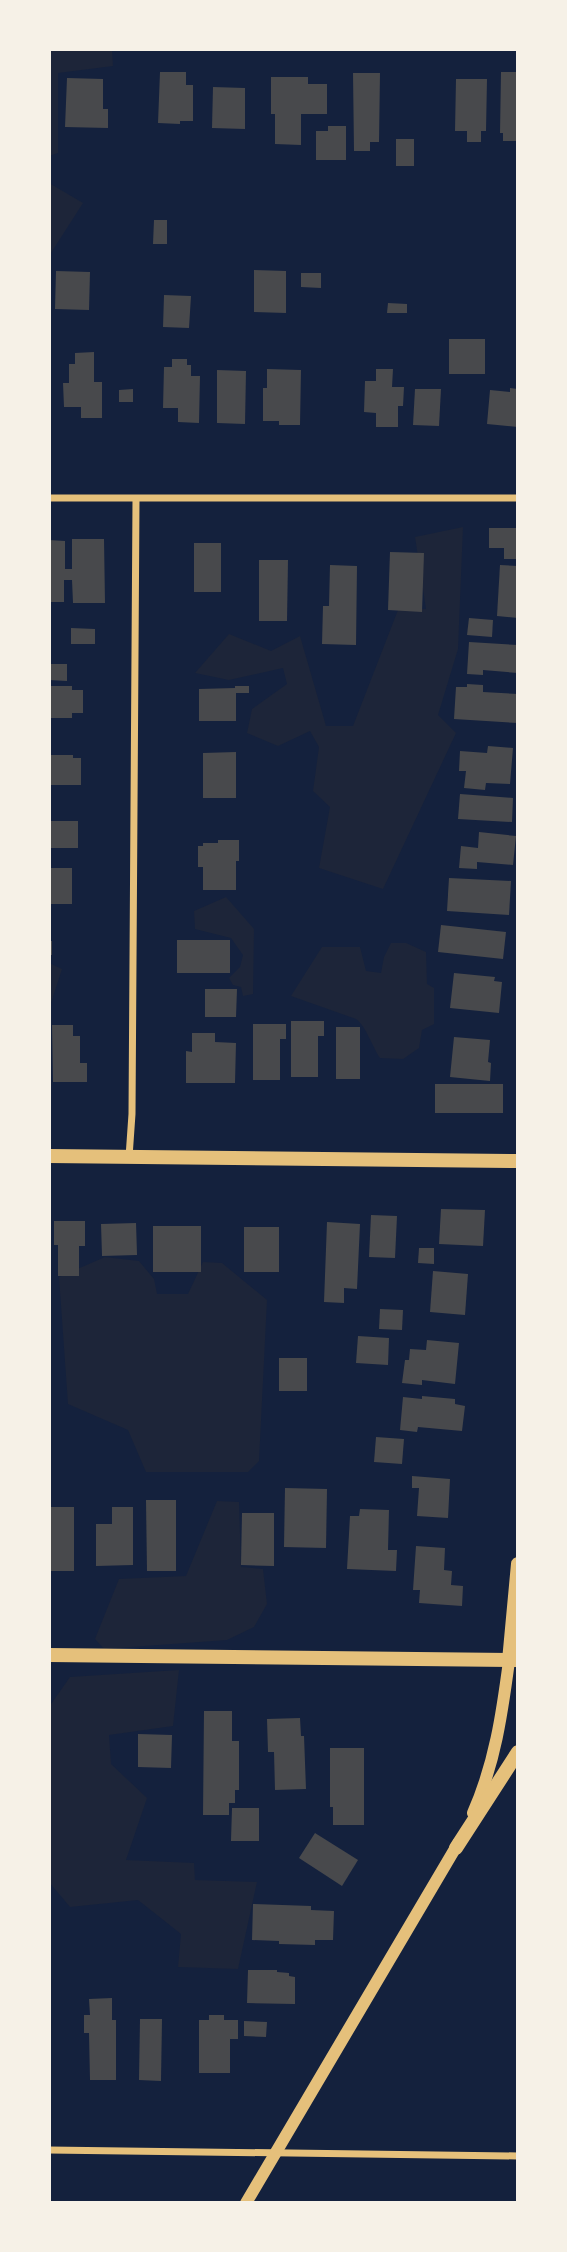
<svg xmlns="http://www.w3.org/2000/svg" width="567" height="2252" font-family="Spectral,serif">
<rect width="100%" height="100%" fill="#14213d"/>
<g fill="#1d2539">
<polygon points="49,49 112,49 113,66 58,73 58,153 49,156"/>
<polygon points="49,183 83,203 49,256"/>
<polygon points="463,527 458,649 438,715 456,733 383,889 319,868 330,807 313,791 319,747 310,731 278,746 247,733 252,709 287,684 283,668 229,680 195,673 229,634 271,651 300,636 326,726 353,726 398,610 426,609 415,537"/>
<polygon points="226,897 254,929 253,994 243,996 241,987 233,985 229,978 240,967 243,955 231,938 195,929 194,911"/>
<path d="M391,943H406L426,952L427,984L434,988V1024L422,1030L419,1048L403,1059L380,1058C372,1046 366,1026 356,1019L291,996L322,947H360L366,971L381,973L384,957Z"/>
<polygon points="49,963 62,969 51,1003 49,1003"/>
<polygon points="105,1257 139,1261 154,1279 157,1294 188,1294 203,1262 222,1263 267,1300 259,1461 248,1472 146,1472 128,1430 68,1404 59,1277"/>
<polygon points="217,1501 239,1502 241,1567 263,1569 267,1604 254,1627 227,1640 104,1649 95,1639 119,1579 186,1576"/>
<polygon points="179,1670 173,1726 109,1735 111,1764 147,1798 126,1860 194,1863 195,1880 257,1882 238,1969 178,1967 181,1934 138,1900 70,1907 49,1882 49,1707 70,1677"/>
</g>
<g fill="#48494c">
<polygon points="160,72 186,72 186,85 193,85 193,121 180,121 180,124 158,123"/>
<polygon points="501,72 518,72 518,141 503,141 503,133 500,133"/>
<polygon points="353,73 380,73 379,142 370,142 370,151 354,151"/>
<polygon points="271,77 308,77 308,84 327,84 327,114 301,114 301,145 275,144 275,114 271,114"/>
<polygon points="67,78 103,79 103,109 108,109 108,128 65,127"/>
<polygon points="456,79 487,79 486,131 481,131 481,142 467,142 467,131 455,131"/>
<polygon points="213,87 245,88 245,129 212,128"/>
<polygon points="328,126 346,126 346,160 316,160 316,131 328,131"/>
<rect x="396" y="139" width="18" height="27"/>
<polygon points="154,220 167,220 167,244 153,244"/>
<polygon points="254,270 286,271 286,313 254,312"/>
<polygon points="56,271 90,272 89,310 55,309"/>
<polygon points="301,273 321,273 321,288 301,287"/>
<polygon points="164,295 191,296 189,328 163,327"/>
<polygon points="388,303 407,304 407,313 387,313"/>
<rect x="449" y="339" width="36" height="35"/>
<polygon points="94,352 94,382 102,382 102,418 81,418 81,407 64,407 63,383 69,383 69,364 75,364 75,353"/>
<polygon points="172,359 187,359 187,365 191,365 191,376 200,376 199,423 178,422 178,408 163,408 164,367 172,367"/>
<polygon points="267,369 301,370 300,425 279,425 279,421 263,421 263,388 267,388"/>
<polygon points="376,369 393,369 392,387 404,387 403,406 398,406 398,427 376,427 376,413 364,412 365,381 376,381"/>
<polygon points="217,370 246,371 245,424 217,423"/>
<polygon points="510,388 518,389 518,427 487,424 490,390 510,392"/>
<polygon points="133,389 133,402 119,402 119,390"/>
<polygon points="415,389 441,389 439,426 413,425"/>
<polygon points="489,528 518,528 518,559 504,559 504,548 489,548"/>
<polygon points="72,539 104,539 105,603 73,603 72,580 64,580 64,602 49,602 49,540 65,541 65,569 72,569"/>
<rect x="194" y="543" width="27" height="49"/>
<polygon points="390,552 424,553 422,612 388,610"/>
<polygon points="259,560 288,560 287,621 259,621"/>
<polygon points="330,565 357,566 356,645 322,644 323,606 329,606"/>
<polygon points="500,565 518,566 518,618 497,616"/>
<polygon points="469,618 493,620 492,637 467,635"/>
<polygon points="71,628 95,629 95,644 71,644"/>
<polygon points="469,642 518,645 518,673 483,670 483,675 467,674"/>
<polygon points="49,664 67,664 67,681 49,680"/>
<polygon points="467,684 483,685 483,692 518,694 518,723 454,719 456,687 467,687"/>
<polygon points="49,686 72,686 72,690 83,690 83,713 72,713 72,718 49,718"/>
<polygon points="235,686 249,686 249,693 236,693 236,721 199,721 199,689 235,688"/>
<polygon points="488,746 513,748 510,784 486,783 485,790 464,788 466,771 459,771 460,751 487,753"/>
<polygon points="236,752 236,798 203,798 203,753"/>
<polygon points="49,755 73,755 73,758 81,758 81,785 49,785"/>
<polygon points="460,794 513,798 512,822 458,819"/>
<rect x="49" y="821" width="29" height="27"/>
<polygon points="479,832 516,836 513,865 477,862 477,869 459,868 461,846 478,848"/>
<polygon points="218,840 239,840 239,861 236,861 236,890 203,890 203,867 198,867 198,846 203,846 203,843 218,843"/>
<rect x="49" y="868" width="23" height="36"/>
<polygon points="449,878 511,881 509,915 447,911"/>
<polygon points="441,925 506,932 503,959 438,952"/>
<rect x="177" y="940" width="53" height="33"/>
<rect x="49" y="941" width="3" height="14"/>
<polygon points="454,973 495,977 494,981 502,982 499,1013 450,1008"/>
<polygon points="205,989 237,989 236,1017 205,1017"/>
<polygon points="291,1021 324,1021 324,1036 318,1036 318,1077 291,1077"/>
<polygon points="253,1024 286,1024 286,1039 280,1039 280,1080 253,1080"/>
<polygon points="52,1025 73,1025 73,1036 80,1036 80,1063 87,1063 87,1082 53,1082"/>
<rect x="336" y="1027" width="24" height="52"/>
<polygon points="192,1033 215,1033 215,1042 236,1043 235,1083 186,1083 186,1051 192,1052"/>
<polygon points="454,1037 490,1040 488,1062 491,1063 490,1081 450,1077"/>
<rect x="435" y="1084" width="68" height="29"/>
<polygon points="441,1209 485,1210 483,1246 439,1244"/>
<polygon points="371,1215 397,1216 395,1258 369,1257"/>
<polygon points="54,1221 85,1221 85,1246 79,1246 79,1276 58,1276 58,1245 54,1245"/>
<polygon points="327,1222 360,1224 357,1289 344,1288 344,1303 324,1302"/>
<polygon points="136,1223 137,1255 102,1256 101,1224"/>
<rect x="153" y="1226" width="48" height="46"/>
<rect x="244" y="1227" width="35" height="45"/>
<polygon points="419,1248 434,1248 434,1264 418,1263"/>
<polygon points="433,1271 468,1274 465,1315 430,1312"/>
<polygon points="380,1309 403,1310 402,1330 379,1329"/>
<polygon points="358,1336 389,1338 388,1365 356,1363"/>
<polygon points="427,1340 459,1343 455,1384 422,1380 422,1385 402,1383 405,1360 409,1360 410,1349 426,1350"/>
<rect x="279" y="1358" width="28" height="33"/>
<polygon points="422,1396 455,1399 455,1404 465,1406 462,1431 418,1427 417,1432 400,1430 403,1397 422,1399"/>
<polygon points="376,1437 404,1439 402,1464 374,1462"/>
<polygon points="412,1476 450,1479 448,1518 417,1516 419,1488 412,1488"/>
<polygon points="285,1488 327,1489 326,1548 284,1547"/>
<polygon points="146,1500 176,1500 176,1571 147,1571"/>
<rect x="49" y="1507" width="25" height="64"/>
<polygon points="112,1507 133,1507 133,1565 96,1566 96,1524 112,1524"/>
<polygon points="360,1509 389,1510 388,1550 397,1550 396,1571 347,1569 350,1516 359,1516"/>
<polygon points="242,1513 274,1513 274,1566 241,1565"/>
<polygon points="416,1546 445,1548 444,1570 452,1571 451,1585 463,1586 462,1606 419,1603 420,1590 413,1590"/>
<polygon points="204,1711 232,1711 232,1741 239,1741 239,1790 235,1790 235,1803 229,1803 229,1815 203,1815"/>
<polygon points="300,1718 301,1736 304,1736 306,1789 275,1790 274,1752 268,1752 267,1719"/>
<polygon points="138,1734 172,1735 171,1768 138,1767"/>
<polygon points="330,1748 364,1748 364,1825 333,1825 333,1807 330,1807"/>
<polygon points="232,1808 259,1808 259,1841 231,1841"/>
<polygon points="315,1833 358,1860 342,1886 299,1858"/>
<polygon points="253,1904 311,1906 311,1910 334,1911 333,1940 315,1940 315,1945 279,1944 279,1941 252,1940"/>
<polygon points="248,1970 277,1970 277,1972 289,1973 289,1976 295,1977 295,2004 247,2003"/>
<polygon points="112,1998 112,2020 116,2020 116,2080 90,2080 89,2033 84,2033 84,2015 90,2015 89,1999"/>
<polygon points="209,2015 224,2015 224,2020 238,2020 238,2039 230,2039 230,2073 199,2073 199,2020 209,2020"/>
<polygon points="140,2019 162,2019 161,2081 139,2080"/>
<polygon points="244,2021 267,2022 266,2037 244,2036"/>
</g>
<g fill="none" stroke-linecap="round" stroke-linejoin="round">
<g stroke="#e5c07b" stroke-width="7">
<polyline points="49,498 518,498"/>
<polyline points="129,1157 132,1114 136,500"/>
<polyline points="49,2150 518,2156"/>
</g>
<g stroke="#e5c07b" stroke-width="12">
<path d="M473,1813C495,1763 502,1714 509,1661"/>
<polyline points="246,2203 459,1842"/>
</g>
<g stroke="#e5c07b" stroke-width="14">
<polyline points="49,1156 518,1161"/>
<polyline points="49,1655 518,1660"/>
<polyline points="509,1661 518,1564"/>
<polyline points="456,1848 518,1752"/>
</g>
</g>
<rect width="567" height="2252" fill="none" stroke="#f6f1e7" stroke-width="102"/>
</svg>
